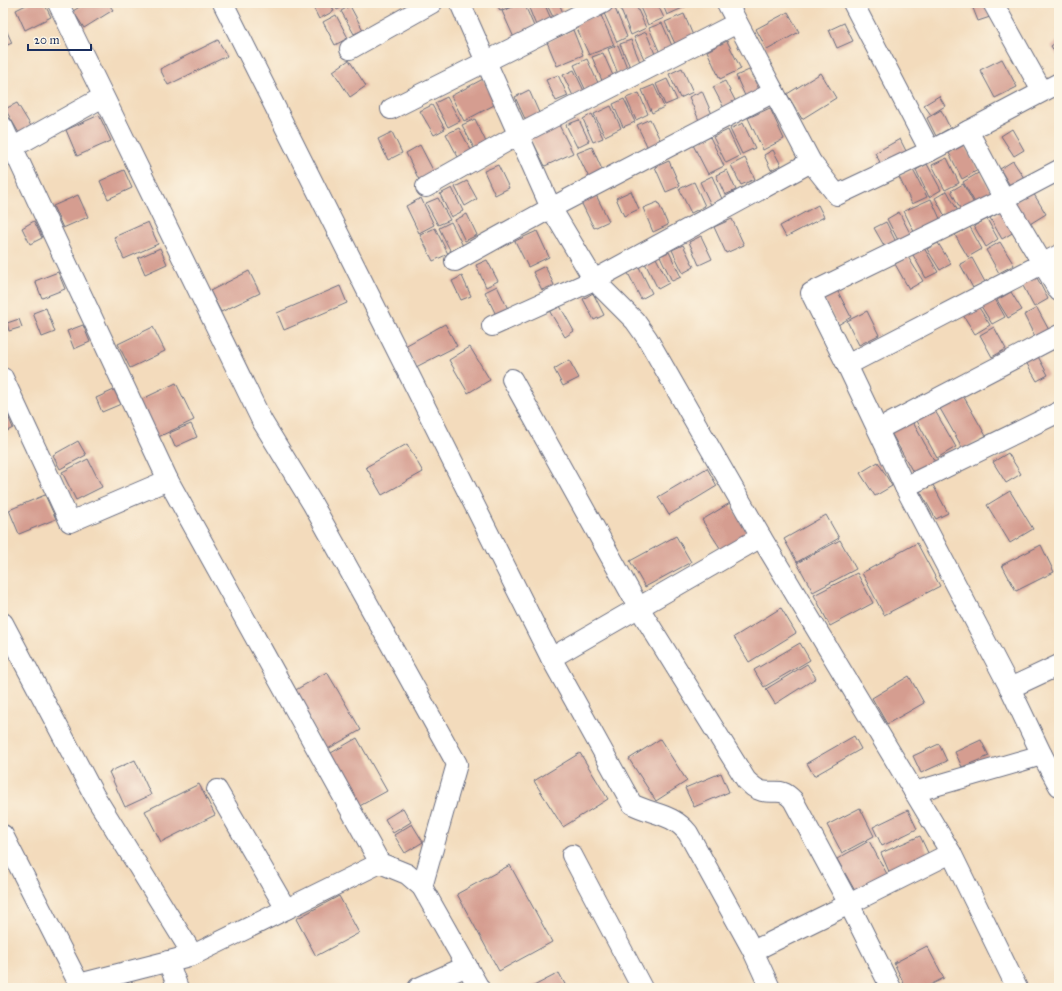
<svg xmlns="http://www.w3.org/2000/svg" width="1062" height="991" font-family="'IM FELL Great Primer',serif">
<rect width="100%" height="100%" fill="#fcf5e5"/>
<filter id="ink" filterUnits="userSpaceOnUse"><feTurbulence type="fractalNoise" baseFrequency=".025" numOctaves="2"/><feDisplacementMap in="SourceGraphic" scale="8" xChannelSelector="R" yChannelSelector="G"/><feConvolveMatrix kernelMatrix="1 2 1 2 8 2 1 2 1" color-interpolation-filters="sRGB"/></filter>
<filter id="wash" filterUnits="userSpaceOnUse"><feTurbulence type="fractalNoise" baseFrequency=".012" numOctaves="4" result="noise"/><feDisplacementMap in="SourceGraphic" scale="16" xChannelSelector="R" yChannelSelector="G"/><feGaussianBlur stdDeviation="0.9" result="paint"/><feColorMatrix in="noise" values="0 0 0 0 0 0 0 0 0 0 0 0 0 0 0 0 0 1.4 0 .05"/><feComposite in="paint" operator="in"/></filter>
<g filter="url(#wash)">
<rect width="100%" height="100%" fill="#f3dbbc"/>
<g id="blocks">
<g fill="#d59d90">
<polygon points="30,3 44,3 51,17 25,30 16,10"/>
<polygon points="86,3 108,3 113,10 84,28 73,11"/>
<polygon points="311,3 330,3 334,11 319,19"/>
<polygon points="333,3 350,3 337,10"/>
<polygon points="497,3 519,3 500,11"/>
<polygon points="524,3 536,31 515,40 502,11"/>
<polygon points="527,3 544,3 552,21 537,28"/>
<polygon points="546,3 559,3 563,13 553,17"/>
<polygon points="618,3 635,3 646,28 631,35"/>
<polygon points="638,3 657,3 664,18 648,25"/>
<polygon points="662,3 686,3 687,6 667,15"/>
<polygon points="971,3 985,3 990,17 978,21"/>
<polygon points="350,6 363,30 354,34 341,11"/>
<polygon points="614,6 627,37 617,42 603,11"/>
<polygon points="788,12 799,32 767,50 756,29"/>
<polygon points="600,13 614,45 589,55 575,24"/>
<polygon points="684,14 694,38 676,46 665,22"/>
<polygon points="336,15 348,38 335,45 323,22"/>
<polygon points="3,23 12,43 3,47"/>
<polygon points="662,23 673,48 660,53 649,28"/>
<polygon points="844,23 853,41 837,48 829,30"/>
<polygon points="573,30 583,55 557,66 547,42"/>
<polygon points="646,32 655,54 644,59 634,37"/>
<polygon points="218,40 227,56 168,85 160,69"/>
<polygon points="631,40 640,62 630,67 620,44"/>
<polygon points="1059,40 1059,59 1051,46"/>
<polygon points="727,41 741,69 720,79 707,51"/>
<polygon points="618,45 628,70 618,74 608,49"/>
<polygon points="603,53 614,78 603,83 592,57"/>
<polygon points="587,59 599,85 586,91 574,65"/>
<polygon points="1002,59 1017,87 995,98 980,70"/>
<polygon points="349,60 366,86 350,97 333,71"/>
<polygon points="682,68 693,92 680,98 669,74"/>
<polygon points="574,70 584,91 573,96 563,75"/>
<polygon points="749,70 760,91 746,98 736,76"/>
<polygon points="821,73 836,98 802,119 787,94"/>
<polygon points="558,75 568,96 556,101 546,80"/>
<polygon points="483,79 496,104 464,121 451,96"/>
<polygon points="667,79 677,100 665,105 656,84"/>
<polygon points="725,81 737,104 725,110 713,87"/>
<polygon points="654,85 664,107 652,113 642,90"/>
<polygon points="529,90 540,115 526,121 515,97"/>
<polygon points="702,91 714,119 701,125 689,97"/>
<polygon points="639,93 648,114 636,120 626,98"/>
<polygon points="939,96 945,106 931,115 924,105"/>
<polygon points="447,97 460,121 448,127 435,103"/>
<polygon points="624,99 635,122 623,127 613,104"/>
<polygon points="17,103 31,126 19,133 5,109"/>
<polygon points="432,105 445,129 434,135 420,111"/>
<polygon points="611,106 621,128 605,136 594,114"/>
<polygon points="770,108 784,139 763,150 748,118"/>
<polygon points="941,110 950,128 936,136 927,118"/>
<polygon points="592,114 603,138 593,142 583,119"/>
<polygon points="99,115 111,141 77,156 66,130"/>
<polygon points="475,119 486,142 474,148 462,125"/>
<polygon points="650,119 661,142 648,148 637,125"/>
<polygon points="579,120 589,141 577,147 566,125"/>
<polygon points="743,123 755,148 742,154 730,129"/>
<polygon points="559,125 573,153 545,166 531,138"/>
<polygon points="459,128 471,150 458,157 446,134"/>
<polygon points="1012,129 1024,150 1014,156 1001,136"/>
<polygon points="728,130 740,156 726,163 713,137"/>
<polygon points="392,132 402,153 388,160 378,139"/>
<polygon points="710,137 724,166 708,174 693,145"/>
<polygon points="900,139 906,151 881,164 875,153"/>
<polygon points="420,145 434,172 419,180 406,153"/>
<polygon points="964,145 978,170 962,179 949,153"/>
<polygon points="592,147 604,174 590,180 577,153"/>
<polygon points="773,150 781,165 771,170 764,155"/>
<polygon points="745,158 755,179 741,185 731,165"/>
<polygon points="947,158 959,183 945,190 932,165"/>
<polygon points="669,161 680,186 666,192 655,167"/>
<polygon points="1013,161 1024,178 1011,187 1000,169"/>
<polygon points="927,164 941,190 929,197 916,170"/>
<polygon points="498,165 509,188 495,195 484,171"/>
<polygon points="124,170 132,188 108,199 100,181"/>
<polygon points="727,170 736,190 725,195 716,175"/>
<polygon points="913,170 927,197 912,204 899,177"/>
<polygon points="980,172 994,197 977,206 963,182"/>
<polygon points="712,176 722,199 711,205 700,182"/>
<polygon points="467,181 477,199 465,206 455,187"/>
<polygon points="694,182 705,206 691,213 679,189"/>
<polygon points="963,184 975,205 962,212 951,191"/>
<polygon points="452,188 463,211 451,217 440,194"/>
<polygon points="631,191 639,209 624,216 616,198"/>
<polygon points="947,191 959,213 947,220 935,198"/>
<polygon points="1032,191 1046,214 1025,227 1011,203"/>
<polygon points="78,195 88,217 63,228 53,206"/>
<polygon points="596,195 609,221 594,228 581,202"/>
<polygon points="421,198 434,225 419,233 406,206"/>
<polygon points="438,198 450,220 438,225 426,203"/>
<polygon points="931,199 942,223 916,236 904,211"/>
<polygon points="658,202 668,225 653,232 643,208"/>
<polygon points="818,205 824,217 786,237 780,226"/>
<polygon points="1002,211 1014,232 1002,239 990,218"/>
<polygon points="899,212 912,237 900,244 887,219"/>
<polygon points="467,214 477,235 465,241 455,220"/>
<polygon points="732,219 744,245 726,253 714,227"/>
<polygon points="987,219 998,239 986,247 974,226"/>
<polygon points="34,221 42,238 30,244 22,228"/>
<polygon points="148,222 158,244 124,259 114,237"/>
<polygon points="451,222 463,246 451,252 439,228"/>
<polygon points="886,222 897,244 886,249 874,228"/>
<polygon points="970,227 982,249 968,257 955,235"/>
<polygon points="435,228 448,254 433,261 420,235"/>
<polygon points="537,231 549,257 528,267 515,241"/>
<polygon points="701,236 712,259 699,265 689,242"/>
<polygon points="1000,242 1014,265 999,273 986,250"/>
<polygon points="938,243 951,264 940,270 927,249"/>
<polygon points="683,245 694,267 683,273 672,250"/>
<polygon points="160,248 167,264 145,274 138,258"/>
<polygon points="924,248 938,272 926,278 913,255"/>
<polygon points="669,252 681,277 672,281 660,256"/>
<polygon points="908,257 923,281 909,289 895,264"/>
<polygon points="656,258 669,283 658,289 645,263"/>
<polygon points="972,258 985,282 973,288 960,264"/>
<polygon points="487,260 498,281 486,287 476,265"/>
<polygon points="545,266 554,285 542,290 533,272"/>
<polygon points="639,267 652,293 641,299 628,273"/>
<polygon points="249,271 260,293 221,312 210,291"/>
<polygon points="58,272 65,289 42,298 35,281"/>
<polygon points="462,276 471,296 461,300 452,281"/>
<polygon points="1036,276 1048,299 1034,307 1022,284"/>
<polygon points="340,286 347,303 284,330 277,313"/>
<polygon points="497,286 508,309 496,315 485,292"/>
<polygon points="836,288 851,317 838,325 822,296"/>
<polygon points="1011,292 1022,310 1008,318 997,300"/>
<polygon points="593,293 604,315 594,320 583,299"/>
<polygon points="995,299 1005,317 992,324 981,306"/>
<polygon points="560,306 574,331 565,337 550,312"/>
<polygon points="978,306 990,325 975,334 963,315"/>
<polygon points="46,308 55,332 42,337 33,313"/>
<polygon points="1037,308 1050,332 1036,339 1024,315"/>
<polygon points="867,311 879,335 859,345 847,321"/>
<polygon points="19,319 22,327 9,331 7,323"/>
<polygon points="445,324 457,346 416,367 405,346"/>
<polygon points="83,325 90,342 74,349 67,331"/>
<polygon points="153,327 165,351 130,368 118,344"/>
<polygon points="994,327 1006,349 992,357 980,335"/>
<polygon points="1059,345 1059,360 1053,348"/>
<polygon points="470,347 490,380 468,393 449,360"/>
<polygon points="1035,351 1048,375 1037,381 1023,357"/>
<polygon points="569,360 579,378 563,386 554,369"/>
<polygon points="176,383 194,420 154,439 136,402"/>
<polygon points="114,390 121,404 102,412 96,398"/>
<polygon points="961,392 986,436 963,449 938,405"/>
<polygon points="3,404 13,428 3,433"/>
<polygon points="934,409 956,447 937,458 916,419"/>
<polygon points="910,417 935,462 914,474 889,429"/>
<polygon points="191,424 197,437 175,447 169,433"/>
<polygon points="78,441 86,455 60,469 53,455"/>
<polygon points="407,444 423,472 382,495 366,467"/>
<polygon points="1008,453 1021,474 1006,483 993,462"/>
<polygon points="88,459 102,487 76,500 62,472"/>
<polygon points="878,462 892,486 875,496 860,473"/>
<polygon points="707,468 717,486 669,515 658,497"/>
<polygon points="933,485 948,513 936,519 920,491"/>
<polygon points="1010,491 1033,529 1010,543 987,505"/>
<polygon points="45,495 56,519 19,534 9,510"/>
<polygon points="730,503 749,535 722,551 702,520"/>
<polygon points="826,515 839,538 797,562 784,539"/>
<polygon points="676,536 691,562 645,587 630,561"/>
<polygon points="840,540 856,569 813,592 797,563"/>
<polygon points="917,543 940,586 884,615 862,573"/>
<polygon points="1041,545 1054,572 1016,591 1002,565"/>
<polygon points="857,573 873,603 830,626 814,595"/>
<polygon points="781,608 796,633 749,662 734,637"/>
<polygon points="800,643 810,660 764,687 754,670"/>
<polygon points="807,664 816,678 775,704 766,689"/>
<polygon points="327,672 361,730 326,750 292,692"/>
<polygon points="909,676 924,703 887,724 872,698"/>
<polygon points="854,736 861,749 814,776 807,763"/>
<polygon points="357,738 387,791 354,809 324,757"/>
<polygon points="660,739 687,781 656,801 629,759"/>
<polygon points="981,740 989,756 962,767 955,752"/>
<polygon points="939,744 947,761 921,773 913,756"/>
<polygon points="580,753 608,799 563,827 534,781"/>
<polygon points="135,760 151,795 125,807 109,772"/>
<polygon points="721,773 729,792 694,807 685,788"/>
<polygon points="199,784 215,815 161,842 145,811"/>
<polygon points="403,808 411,822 393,833 385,819"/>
<polygon points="860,808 874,836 842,853 827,825"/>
<polygon points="908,810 917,829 882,846 873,827"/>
<polygon points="412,824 423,842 405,853 394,835"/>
<polygon points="920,836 930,857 890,874 881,853"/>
<polygon points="869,841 887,874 855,891 837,859"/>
<polygon points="510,865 552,942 499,971 457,894"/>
<polygon points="339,896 359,933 316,956 296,919"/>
<polygon points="927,946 944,978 924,988 906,988 894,963"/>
<polygon points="559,973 567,988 530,988"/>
</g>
</g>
</g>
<g filter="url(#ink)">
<use href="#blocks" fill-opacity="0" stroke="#676b7f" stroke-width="1"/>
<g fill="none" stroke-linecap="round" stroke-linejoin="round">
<defs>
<g id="minor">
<polyline points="58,3 262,421 312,503 457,764 422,887"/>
<polyline points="223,3 551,658"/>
<polyline points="460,3 551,208 594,280 635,321 647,338 761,537 951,853 1017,988"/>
<polyline points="727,3 811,162 837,195 930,151 1059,83"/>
<polyline points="853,3 930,151"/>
<polyline points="993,3 1042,91"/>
<polyline points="350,49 432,3"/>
<polyline points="391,109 603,3"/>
<polyline points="3,127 168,480 380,863 407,874 422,887 479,988"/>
<polyline points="968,131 1004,199 1059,291"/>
<polyline points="3,153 103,97"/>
<polyline points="1059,170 1004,199 811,293 847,365 1059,255"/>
<polyline points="426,187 518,135 737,23"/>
<polyline points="455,261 551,208 774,92"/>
<polyline points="492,326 594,280 811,162"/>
<polyline points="847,365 905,487 1010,688 1042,755 1059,786"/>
<polyline points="3,378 70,522 168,480"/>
<path d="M512,379L639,608L746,780C751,785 755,789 762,791C777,794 781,787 793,800L849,904L753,951"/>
<polyline points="879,429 1059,335"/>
<polyline points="905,487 1059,412"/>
<path d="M761,537L551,658L632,804C653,815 672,813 688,833L753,951L770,988"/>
<polyline points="3,623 94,795 193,955"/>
<polyline points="1010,688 1059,665"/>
<polyline points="217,790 286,909"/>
<polyline points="914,792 1042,755"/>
<polyline points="3,835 79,984 193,955 380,863"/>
<polyline points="572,855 642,988"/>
<polyline points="168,961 178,988"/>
<polyline points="418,988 467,966"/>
<polyline points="891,988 849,904 951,853"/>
</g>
</defs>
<use href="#minor" stroke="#676b7f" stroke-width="22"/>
<use href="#minor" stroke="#fff" stroke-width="20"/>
</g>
</g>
<rect width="1062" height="991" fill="none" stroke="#fcf5e5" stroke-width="16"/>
<path d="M28 44v6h63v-6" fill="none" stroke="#1b2f5e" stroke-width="2"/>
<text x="34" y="44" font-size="12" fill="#1b2f5e" stroke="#fcf5e5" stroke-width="3" paint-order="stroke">20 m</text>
</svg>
